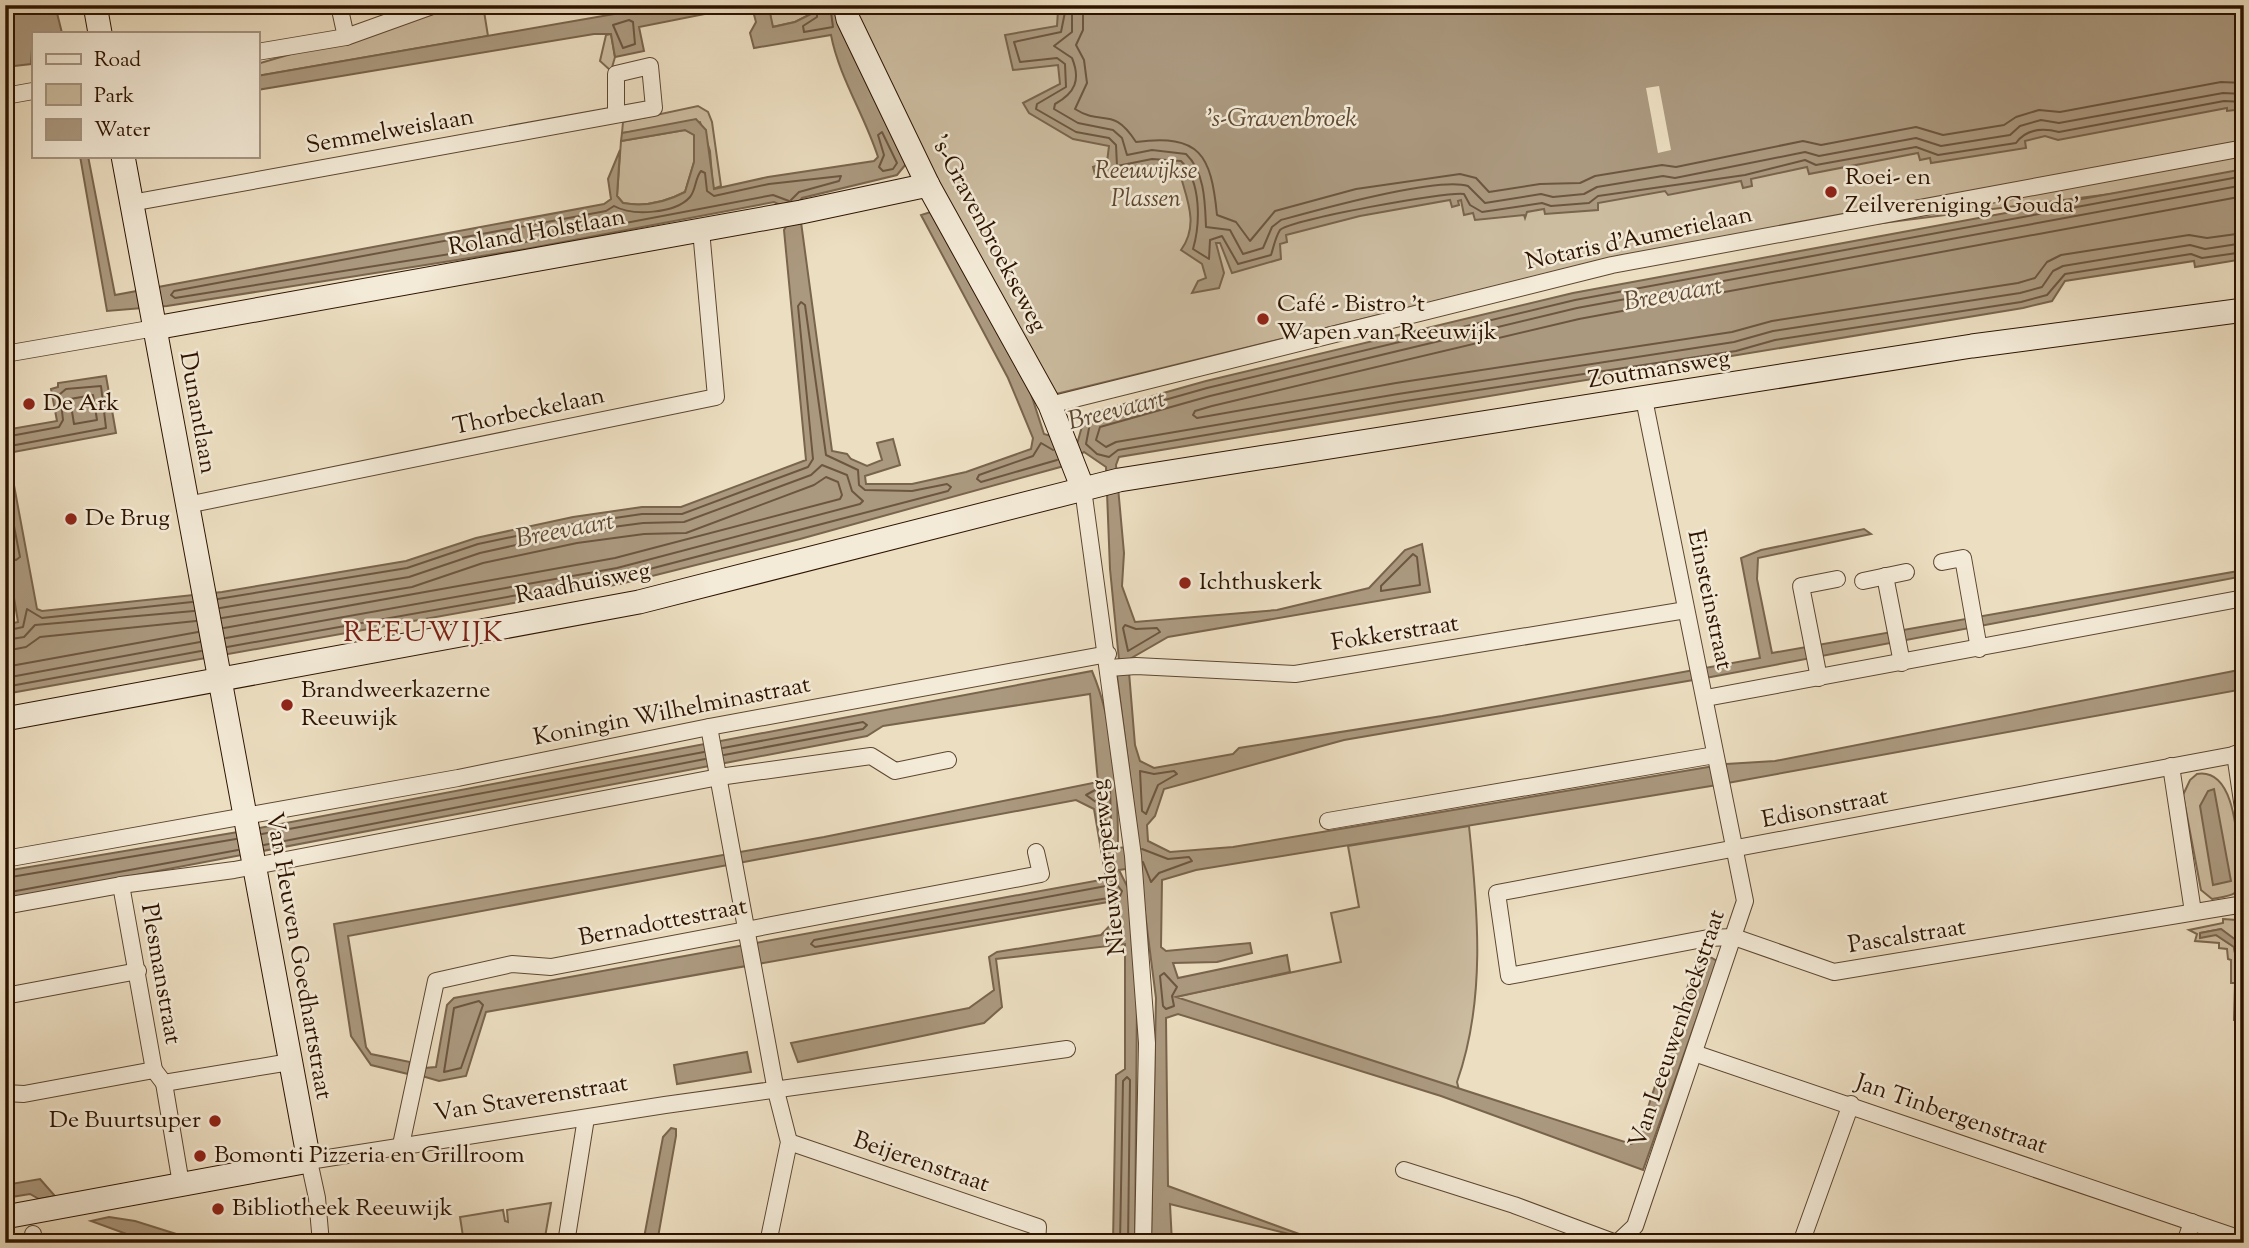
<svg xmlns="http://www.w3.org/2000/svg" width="2249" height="1248" font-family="'Sorts Mill Goudy',serif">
<rect width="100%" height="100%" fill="#ecdec1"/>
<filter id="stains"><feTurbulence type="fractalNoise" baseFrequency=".00286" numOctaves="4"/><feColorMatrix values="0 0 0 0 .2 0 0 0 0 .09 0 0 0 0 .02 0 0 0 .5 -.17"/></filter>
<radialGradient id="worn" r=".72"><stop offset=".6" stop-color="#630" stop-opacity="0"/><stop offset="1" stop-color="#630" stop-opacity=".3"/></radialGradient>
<g fill="#ccbca0" stroke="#7c6850" stroke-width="2">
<polygon points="443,5 483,5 488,36 257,76 257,64 431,13"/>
<polygon points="776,5 807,5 811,14 795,22 772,27 769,8"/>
<polygon points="852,5 2244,5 2244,177 1616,257 1052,395 853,22"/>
<polygon points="611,34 615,57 611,71 600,61 606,35"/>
<polygon points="698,106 708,112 712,122 721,186 713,189 710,151 700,122 622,133 623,122"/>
<path d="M685,130L694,135V162L685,192C666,202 645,207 623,203L617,196L621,141Z"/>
<path d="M2197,774C2239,767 2237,851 2242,880C2240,897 2226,896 2212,899L2201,890L2183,795L2190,780Z"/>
<path d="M1469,826C1478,911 1486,1000 1457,1082L1459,1090L1174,997L1341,962L1331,913L1359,907L1348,846Z"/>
<polygon points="2223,919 2237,920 2244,924 2244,938 2235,940 2221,929 2200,933 2216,935 2234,947 2244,1007 2243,1029 2243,1023 2234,1020 2235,983 2231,983 2231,960 2228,959 2227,949 2219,948 2219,943 2195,941 2197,934 2189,930 2223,923"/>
<polygon points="551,1203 544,1243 464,1243 460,1217 503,1210 505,1221 508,1222 507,1210"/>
</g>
<g fill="#ab997f" stroke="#79644c" stroke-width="2">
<polygon points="5,5 55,5 62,33 33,33 31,64 6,67 5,60 12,59 5,34"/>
<path d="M666,5H776L769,8L773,27L795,22L811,14L807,5H836L906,164L897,175L802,198L796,206L801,222L832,451L847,454L851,459L867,466L882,460L877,443L893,439L900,465L865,476L866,484H912L966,472L1031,449L1033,438L1008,378L921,215L934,211L1030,391L1044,434L1077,444L1085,416L1092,413L1206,381L1573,293L2244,169V259L2195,267L2194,261L2065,281L2052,301L2023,308L1119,457L1116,465L1124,553L1122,586L1135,622L1277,610L1369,588L1405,550L1422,544L1430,592L1168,637L1128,660L1135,745L1140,761L1154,768L1233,754L1239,748L1442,716L1760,658L1741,558L1761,550L1864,529L1871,534L1758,558L1757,579L1772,653L2244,570V576L1711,677L1344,740L1164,789L1155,816L1147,825L1148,841L1170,852L1233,847L1726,764L1775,761L2244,669V689L1711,786L1196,870L1162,880L1161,947L1166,951L1250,943L1252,953L1217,962L1173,963L1178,978L1287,955L1290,972L1176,997L1631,1144L1637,1141L1698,955L1705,954L1717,961L1643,1170L1441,1096L1178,1014L1166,1018L1168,1186L1321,1242L1170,1204L1172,1243H1151L1156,998L1139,867L1119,870L1129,890L1137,997L1135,1243H1113L1116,1075L1125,1069V944L996,959L1002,1007L984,1023L798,1062L791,1043L969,1008L994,990L989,957L997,952L1101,935L1117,918L1114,901L486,1012L466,1076L439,1081L422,1076L424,1068L436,1067L447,1005L454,998L1106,879L1094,809L1076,800L348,936L366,1047L371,1054L410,1062L408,1074L371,1065L351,1036L334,924L824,837L1098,782L1090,694L883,726L867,736L5,900V871L238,832L1092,671C1115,726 1118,789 1118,848L1136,846L1138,839L1117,676L1119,660L1110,569L1106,467L1084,452L1064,466L800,539L620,584L5,694V625L18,622L5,544V430L57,421L51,389L58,387V383L106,376L116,433L8,453L37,609L42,611L222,592L406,561L476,538L573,517L642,507H681L806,460L784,230L789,221L787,208L774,202L526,249L167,306L107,311L80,156H88L115,295L604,204L611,199L608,179L620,150L617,196L623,203C645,207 666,202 685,192L694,162V135L685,130L621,141L622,133L696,119L706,130L714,189L768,177L874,161L878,157C865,116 839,77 831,35L754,48L750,33L756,22L753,11L735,8L639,27L644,51L615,57L611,34H594L257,90V76Z"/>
<path d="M1033,5H2244V109L2227,111V108L2058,140L2045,136L2025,141L2026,148L1931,163L1930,158L1920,160L1918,153L1809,174L1807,167L1751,179L1752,186L1743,188L1741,181L1668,195L1665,191L1598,203V210L1545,214L1544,209L1527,212L1525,218L1524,215L1475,220L1473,213L1464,215L1461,200L1458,201L1459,205L1452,207L1450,200L1360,216L1286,235L1287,242L1280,244L1281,259L1232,273L1220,243H1216L1224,273L1219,288L1192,293L1198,281L1206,278L1202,264L1181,250C1200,224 1186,198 1179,170L1176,167L1152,166L1096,178L1093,167L1107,162L1109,146L1073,139L1029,113L1023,103L1060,84L1058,65L1013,70L1005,35L1057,26L1058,10Z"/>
<polygon points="2214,789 2231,881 2213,885 2200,806 2208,791"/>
<polygon points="2221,929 2240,943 2244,1007 2234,947 2216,935 2200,938 2200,933"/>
<polygon points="747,1052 751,1072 677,1084 674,1065"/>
<polygon points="671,1128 676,1129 676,1136 657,1243 643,1243 663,1137"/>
<polygon points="40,1179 55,1196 39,1199 30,1194 5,1198 5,1185"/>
<polygon points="109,1217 135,1221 205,1243 151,1243 91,1221"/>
</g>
<polygon fill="#ecdec1" points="1659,86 1671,150 1658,153 1646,88"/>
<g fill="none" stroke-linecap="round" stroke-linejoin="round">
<g stroke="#6c5640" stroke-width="2">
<polyline points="817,5 817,17 803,26 804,32 833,27 830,5"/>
<path d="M1062,5L1065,12L1061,32L1014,42L1020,62L1057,58L1065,64L1066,87L1037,104L1036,109L1076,132L1109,138L1116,145L1117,166L1152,159L1181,161C1202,182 1200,225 1193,249L1209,259L1210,240L1222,236L1238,264L1271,255C1274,246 1275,238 1280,230C1289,220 1447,191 1464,194L1470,205L1482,212L1542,203L1551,206L1589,203L1598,196L1745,175L1805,160L1816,165L1916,147L1938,155L2016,143C2026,129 2043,128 2059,132L2224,101L2244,102"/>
<path d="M1072,5V32L1054,46L1072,58C1081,80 1075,93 1055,104L1054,109L1078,123L1113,130L1122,138L1127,155L1152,150L1186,154C1205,172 1205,203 1206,227L1230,230L1243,254L1263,248L1272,227L1281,220C1317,210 1438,176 1468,186L1485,203L1541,194L1553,197L1584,194L1597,187L1663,176L1675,178L1805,152L1819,156L1916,138L1941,146L2010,135L2020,126L2041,120L2059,123L2223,93L2244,94"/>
<path d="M1083,5V30L1076,45L1084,60L1087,83L1075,109C1103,127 1112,105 1136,142C1200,134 1211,154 1217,215L1236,222L1250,241L1275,211L1356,189L1460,174L1476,178L1489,192L1540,184L1580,183L1595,176L1662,165L1676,167L1803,141L1821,145L1916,127L1943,135L2004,125L2016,117L2039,110L2060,112L2221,82L2244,83"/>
<polygon points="629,20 633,22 635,44 623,48 613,25"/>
<polygon points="882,132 897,163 893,169 883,171 879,167 884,155 878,135"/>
<polyline points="2244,176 1575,300 1207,388 1094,420 1090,423 1086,444 1097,454 1109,457 1118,450 1399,402 1736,351 1775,340 2021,302 2047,295 2065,274 2191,254 2202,258 2244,252"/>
<polyline points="2244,185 1577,308 1210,396 1100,427 1096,440 1106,447 1116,442 1398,394 1734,342 1773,331 2020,293 2042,287 2053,271 2063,266 2190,245 2205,249 2244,243"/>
<polyline points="2244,196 1579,319 1212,406 1195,411 1193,415 1197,418 1396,383 1732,332 1772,321 2018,283 2035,278 2047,262 2061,255 2189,235 2207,238 2244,233"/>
<path d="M789,201L773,195L525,242L175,298L171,295L174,291L606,211L614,206C632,216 675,214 690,197C696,190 695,178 701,171L705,173L707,191L714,196L769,184L841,176L839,181L799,192L791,200"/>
<polygon points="93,395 97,420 74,424 70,399"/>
<polyline points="5,437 59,427 63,420 60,394 66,389 101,386 106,428 5,447"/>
<polyline points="1053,450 1041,443 1033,456 979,475 977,479 981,482 1057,460"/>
<polyline points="5,480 20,557 16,560 5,556"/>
<polygon points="1413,554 1417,557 1420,585 1381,591 1381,586"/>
<polyline points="218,599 407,568 478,544 574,524 642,514 682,514 808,467 813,459 798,306 801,302 805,305 826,455 858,470 859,485 865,490 912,491 947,484 951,487 948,491 619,577 227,647"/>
<polyline points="220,608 409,577 480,553 575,532 643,523 684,522 811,475 822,465 847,475 852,491 863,501 860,504 617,568 226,638"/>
<polyline points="222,618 412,587 483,563 577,543 644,534 686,533 814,485 826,477 838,482 842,495 840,499 615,558 224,628"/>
<polygon points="1125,625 1136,629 1157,628 1160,632 1128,651 1123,628"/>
<polyline points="5,631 23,627 27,609 42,618 192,602"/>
<polyline points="5,640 24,637 35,625 194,611"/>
<polyline points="5,651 26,647 40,637 196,621"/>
<polyline points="5,667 198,632"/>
<polyline points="5,678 200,642"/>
<polyline points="5,687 201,651"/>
<polyline points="723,748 863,722 867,725 863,729 724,755"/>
<polygon points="1140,771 1154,774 1174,771 1177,774 1158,785 1146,814 1142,811"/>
<polygon points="1106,784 1110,786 1111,826 1108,829 1100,805 1086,795"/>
<polyline points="262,834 704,752"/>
<polyline points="264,845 705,759"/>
<polyline points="1142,849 1168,859 1189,857 1192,861 1159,873 1151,882 1143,862"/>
<polyline points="5,878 236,839"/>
<polygon points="1114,881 1122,891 1120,896 815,947 811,944 814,940 1106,886"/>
<polyline points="5,893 238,850"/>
<polygon points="1164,973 1177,987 1172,996 1174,1006 1166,1009 1163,1006 1160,976"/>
<polygon points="479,1001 483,1005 461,1068 444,1072 454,1008"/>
<polyline points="1120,1243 1123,1081 1127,1077 1130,1080 1128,1243"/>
</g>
<defs>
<g id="street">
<polyline points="339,5 346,37"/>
<polyline points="257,52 346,37 435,5"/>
<polyline points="5,96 33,91"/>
<polyline points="131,203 654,108 650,66 616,74 616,113"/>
<polyline points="5,354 155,328"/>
<polyline points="1050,405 1612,265 2244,148"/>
<polyline points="1083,489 1133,856 1147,1043 1143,1243"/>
<polyline points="187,505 716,397 701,230"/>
<polyline points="1942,562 1963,558 1979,649"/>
<polyline points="1885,576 1902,663"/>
<polyline points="1863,581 1906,572"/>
<polyline points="1109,668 1136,666 1295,674 1686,610"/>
<polyline points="1819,678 1801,586 1837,579"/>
<polyline points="1706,698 2244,598"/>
<polyline points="709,727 776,1091 789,1142 768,1243"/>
<polyline points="2244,753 1497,893 1509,976 1708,938 1734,937 1834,972 2244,904"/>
<polyline points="2235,754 2244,815"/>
<polyline points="2171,766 2193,912"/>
<polyline points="1328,821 1715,755"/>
<polyline points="5,859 458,778 709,727 1108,654"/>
<polyline points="121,885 154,1070"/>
<polyline points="5,906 121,885 234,870 719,777 871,756 895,771 948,760"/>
<polyline points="5,996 138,971"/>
<polyline points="1694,1053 2244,1240"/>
<polyline points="164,1083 181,1184"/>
<polyline points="5,1093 24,1094 154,1070 164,1083 290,1062"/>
<polyline points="789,1142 1038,1227 1037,1243"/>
<polyline points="401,1145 436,981 512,964 551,967 1041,874 1036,852"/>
<polyline points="1404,1170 1514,1205 1616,1243"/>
<polyline points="33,1234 34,1243"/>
<polyline points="321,1243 317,1198 309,1161 665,1105 1067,1049"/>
<polyline points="566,1243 586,1118"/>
<polyline points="1617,1243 1635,1226 1745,901 1644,399"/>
<polyline points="1801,1243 1851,1104"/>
<polyline points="2185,1243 2192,1222"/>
</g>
<g id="secondary">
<polyline points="95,5 100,33"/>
<polyline points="845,5 848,19 928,185 1050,405 1083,489"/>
<polyline points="155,328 801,212 928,185"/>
<polyline points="5,719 639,602 1119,480 1972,346 2244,310"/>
<polyline points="5,1217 309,1161 123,156"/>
</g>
</defs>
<use href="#street" stroke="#5d4630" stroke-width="18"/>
<use href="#secondary" stroke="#2d1400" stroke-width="25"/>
<use href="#street" stroke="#f3ead7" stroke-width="16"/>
<use href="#secondary" stroke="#f3ead7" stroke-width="23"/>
</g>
<g fill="#8f2418" stroke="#f3ead7" stroke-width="2.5">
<circle cx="1831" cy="192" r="7"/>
<circle cx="1263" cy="319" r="7"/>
<circle cx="29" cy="404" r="7"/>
<circle cx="71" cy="519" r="7"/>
<circle cx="1185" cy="583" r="7"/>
<circle cx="287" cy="705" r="7"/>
<circle cx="215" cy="1121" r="7"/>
<circle cx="200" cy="1156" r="7"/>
<circle cx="218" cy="1209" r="7"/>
</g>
<g text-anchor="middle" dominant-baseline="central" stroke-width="5" stroke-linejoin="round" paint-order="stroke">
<g font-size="24" fill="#2d1400" stroke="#f3ead7">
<text transform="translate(390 132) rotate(-10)">Semmelweislaan</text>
<text transform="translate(537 233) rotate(-10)">Roland Holstlaan</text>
<text transform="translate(988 234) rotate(62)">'s-Gravenbroekseweg</text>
<text transform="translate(1639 239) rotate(-12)">Notaris d'Aumerielaan</text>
<text transform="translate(1659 370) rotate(-9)">Zoutmansweg</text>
<text transform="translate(529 412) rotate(-12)">Thorbeckelaan</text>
<text transform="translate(197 413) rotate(80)">Dunantlaan</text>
<text transform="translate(583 584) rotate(-11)">Raadhuisweg</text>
<text transform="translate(1709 600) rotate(78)">Einsteinstraat</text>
<text transform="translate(1395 634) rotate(-9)">Fokkerstraat</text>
<text transform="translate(672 712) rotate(-11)">Koningin Wilhelminastraat</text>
<text transform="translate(1825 809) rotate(-11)">Edisonstraat</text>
<text transform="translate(1109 867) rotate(-96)">Nieuwdorperweg</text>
<text transform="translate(663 923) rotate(-11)">Bernadottestraat</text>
<text transform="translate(1907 937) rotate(-9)">Pascalstraat</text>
<text transform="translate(298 956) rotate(80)">Van Heuven Goedhartstraat</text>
<text transform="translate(160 974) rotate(80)">Plesmanstraat</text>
<text transform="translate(1678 1029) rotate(-71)">Van Leeuwenhoekstraat</text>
<text transform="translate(531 1099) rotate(-9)">Van Staverenstraat</text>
<text transform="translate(1951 1115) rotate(19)">Jan Tinbergenstraat</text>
<text transform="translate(921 1163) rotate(19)">Beijerenstraat</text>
</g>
<g font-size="24" font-style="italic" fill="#5d4630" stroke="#f3ead7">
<text x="1146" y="172">Reeuwijkse<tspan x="1146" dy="28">Plassen</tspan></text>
</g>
<g font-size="24" fill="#2d1400" stroke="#f3ead7" text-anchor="start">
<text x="1845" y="178">Roei- en<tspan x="1845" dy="28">Zeilvereniging 'Gouda'</tspan></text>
<text x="1277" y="305">Café - Bistro 't<tspan x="1277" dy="28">Wapen van Reeuwijk</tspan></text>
<text x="43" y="404">De Ark</text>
<text x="85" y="519">De Brug</text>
<text x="1199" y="583">Ichthuskerk</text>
<text x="301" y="691">Brandweerkazerne<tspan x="301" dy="28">Reeuwijk</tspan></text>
<text x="201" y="1121" text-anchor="end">De Buurtsuper</text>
<text x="214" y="1156">Bomonti Pizzeria en Grillroom</text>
<text x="232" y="1209">Bibliotheek Reeuwijk</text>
</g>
<g font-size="26" font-style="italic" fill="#5f4933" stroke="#f3ead7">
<text x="1282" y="119">'s-Gravenbroek</text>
<text transform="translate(1673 295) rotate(-10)">Breevaart</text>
<text transform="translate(1117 411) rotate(-14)">Breevaart</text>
<text transform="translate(565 531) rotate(-11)">Breevaart</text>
</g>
<g font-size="28" letter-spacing="2" fill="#7a1f14" stroke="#f3ead7">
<text x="424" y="634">REEUWIJK</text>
</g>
</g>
<rect width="2249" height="1248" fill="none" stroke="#ecdec1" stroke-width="28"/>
<rect x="7" y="7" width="2235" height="1234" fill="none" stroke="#2d1400" stroke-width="3.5"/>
<rect x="14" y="14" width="2221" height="1220" fill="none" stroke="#2d1400" stroke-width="2"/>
<rect x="32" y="32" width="228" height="126" fill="#f3ead7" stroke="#a49481" stroke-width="2"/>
<rect x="46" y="54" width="35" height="10" fill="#f3ead7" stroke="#a49481" stroke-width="2"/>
<text x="94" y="66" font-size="21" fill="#2d1400">Road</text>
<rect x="46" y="84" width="35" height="21" fill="#ccbca0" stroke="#a49481" stroke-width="2"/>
<text x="94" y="102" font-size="21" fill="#2d1400">Park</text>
<rect x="46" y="119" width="35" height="21" fill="#ab997f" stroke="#a49481" stroke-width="2"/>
<text x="94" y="136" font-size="21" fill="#2d1400">Water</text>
<rect width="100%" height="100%" filter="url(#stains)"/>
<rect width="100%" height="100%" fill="url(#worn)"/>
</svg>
